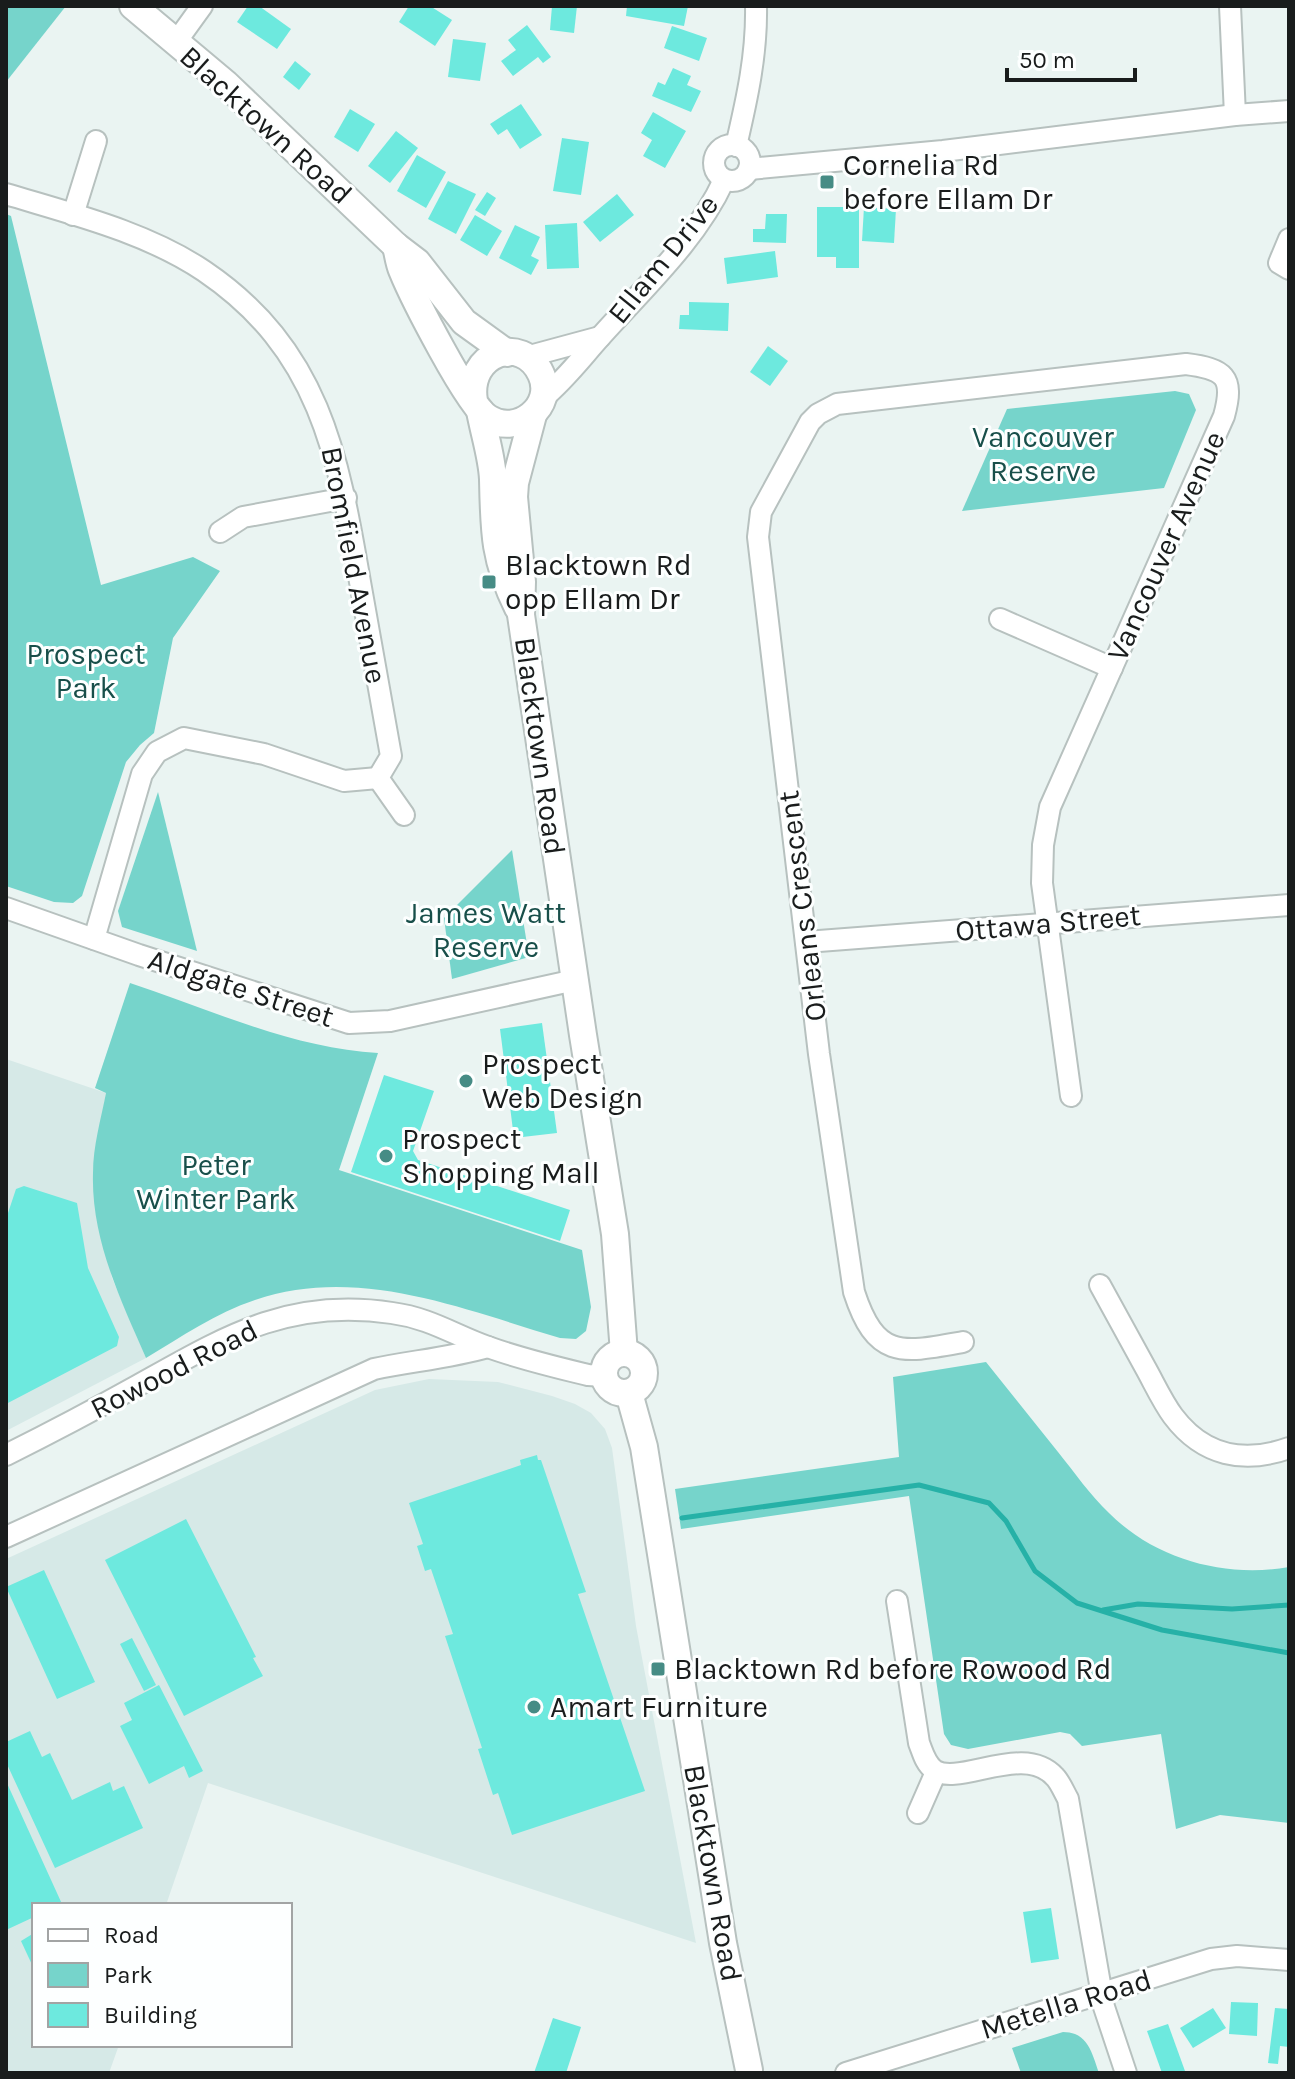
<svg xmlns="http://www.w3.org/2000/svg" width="1295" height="2079" font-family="Karla,sans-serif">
<rect width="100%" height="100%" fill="#eaf4f2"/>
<g fill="#d6e9e7">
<polygon points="6,1059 106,1093 93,1171 112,1278 146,1358 6,1431"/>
<polygon points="429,1379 498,1382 552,1396 575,1404 591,1413 605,1429 612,1448 636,1626 696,1943 208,1783 166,1905 34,1905 34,2045 119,2045 109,2073 6,2073 6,1559 375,1390"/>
</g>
<g fill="#76d4cb">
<polygon points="6,6 66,6 6,82"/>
<polygon points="6,214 11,216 101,585 193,557 220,571 173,638 154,733 140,745 126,762 82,896 73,903 54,902 6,886"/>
<polygon points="1175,391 1189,394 1196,410 1164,488 962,511 1007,409"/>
<polygon points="158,792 197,951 122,927 118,911"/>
<polygon points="512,850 529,957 452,979 444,918"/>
<path d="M130,983C209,1009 294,1049 378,1053L339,1170L582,1250L591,1307L586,1331L576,1339L560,1338C462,1309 358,1265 255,1300C216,1313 181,1337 146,1358C120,1298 91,1239 93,1173C93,1146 101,1119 106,1093L95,1088Z"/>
<path d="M986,1362C1010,1392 1034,1422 1058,1452C1075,1473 1090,1495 1109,1513C1156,1560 1225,1578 1289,1567V1823L1220,1815L1176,1829L1161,1734L1082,1746L1070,1734L1060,1732L968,1749L951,1745L944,1734L909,1496L681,1529L675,1489L899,1457L893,1377Z"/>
<path d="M1063,2032C1088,2032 1092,2053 1099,2073H1021L1012,2048Z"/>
</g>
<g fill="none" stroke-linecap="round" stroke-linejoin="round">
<g stroke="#26b1a7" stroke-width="5">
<polyline points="682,1518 919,1485 989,1503 1006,1521 1035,1571 1077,1603 1162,1630 1289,1653"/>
<polyline points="1103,1610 1138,1604 1232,1609 1289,1605"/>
</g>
</g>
<g fill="#6de9de">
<polygon points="248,6 259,6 291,29 277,49 237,22"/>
<polygon points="409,6 430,6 452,20 435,46 399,22"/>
<polygon points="552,6 577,6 574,33 550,30"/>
<polygon points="627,6 688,6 684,26 626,16"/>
<polygon points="527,25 551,57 543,63 538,57 513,76 501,61 516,50 508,40"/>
<polygon points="672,26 707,38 699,61 664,48"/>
<polygon points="453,39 486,43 480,81 448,77"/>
<polygon points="295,61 311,74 299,90 283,77"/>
<polygon points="673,68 691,76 687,85 701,91 691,112 652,96 658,82 665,85"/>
<polygon points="521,104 542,135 520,149 507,129 498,135 490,124"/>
<polygon points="350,109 375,124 358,152 334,137"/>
<polygon points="653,112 686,131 665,168 643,156 652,140 641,133"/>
<polygon points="396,131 418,148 390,183 368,166"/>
<polygon points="562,138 589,142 581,195 553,191"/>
<polygon points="417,155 446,172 426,208 397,191"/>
<polygon points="448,181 476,194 456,234 428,219"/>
<polygon points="487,192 496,198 485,216 475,210"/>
<polygon points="617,194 634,215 600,242 583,222"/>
<polygon points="817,207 859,207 859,268 836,268 836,257 817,257"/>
<polygon points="864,207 896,209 894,243 862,241"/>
<polygon points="766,214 787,214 786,243 753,242 753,229 765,229"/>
<polygon points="475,215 502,231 487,256 460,240"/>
<polygon points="577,223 579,268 547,269 545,225"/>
<polygon points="515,225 540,237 531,256 539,260 531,275 499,258"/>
<polygon points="775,251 778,277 727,284 724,258"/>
<polygon points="689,302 729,303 728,331 679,329 680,315 689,315"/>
<polygon points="768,346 788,361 770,386 750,372"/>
<polygon points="542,1023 557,1133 514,1138 500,1029"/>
<polygon points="384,1075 434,1091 413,1151 418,1160 570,1210 560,1241 351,1172"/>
<polygon points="24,1186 77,1203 88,1268 119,1337 117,1346 6,1404 6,1219 16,1189"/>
<polygon points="537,1455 538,1460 541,1460 586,1592 578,1594 645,1791 512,1835 498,1793 493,1795 478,1749 482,1748 445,1636 453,1634 431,1569 425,1571 417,1546 423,1544 409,1503 521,1465 520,1460"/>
<polygon points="186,1519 256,1657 253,1658 263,1676 184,1716 105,1560"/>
<polygon points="44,1570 95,1682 57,1699 6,1587"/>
<polygon points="132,1638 156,1685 144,1691 120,1644"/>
<polygon points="159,1685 203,1771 189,1778 184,1766 149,1784 120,1726 132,1720 124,1703"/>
<polygon points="30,1731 42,1757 50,1753 72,1800 110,1782 113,1791 124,1786 143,1828 55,1868 6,1762 6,1742"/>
<polygon points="6,1781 62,1904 34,1905 34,1917 6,1930"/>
<polygon points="1051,1908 1059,1959 1031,1963 1023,1912"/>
<polygon points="34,1933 34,1969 21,1941"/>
<polygon points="1231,2002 1258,2003 1257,2036 1229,2034"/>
<polygon points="1213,2008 1226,2028 1193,2048 1180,2028"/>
<polygon points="1275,2008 1289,2009 1289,2047 1280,2046 1278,2064 1268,2063"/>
<polygon points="553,2018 581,2027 566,2073 534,2073"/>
<polygon points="1168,2024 1185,2071 1180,2073 1162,2073 1147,2031"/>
</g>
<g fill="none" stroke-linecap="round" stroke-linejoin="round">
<defs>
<g id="minor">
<polyline points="1230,6 1235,115"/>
<polyline points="176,42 202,6"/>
<circle cx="732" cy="163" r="18"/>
<path d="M736,146C747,99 757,54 756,6"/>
<polyline points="749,169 943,151 1235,115 1289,111"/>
<path d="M6,194C72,214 146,232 204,271C319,349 338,454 360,582C370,640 381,698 391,756L378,778"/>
<polyline points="73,215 96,141"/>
<polyline points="1289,239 1279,263 1289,269"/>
<polyline points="526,357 600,337"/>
<path d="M543,398C566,379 582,357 602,335C645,287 697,239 724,180"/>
<polyline points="220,532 243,517 346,498"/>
<polyline points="1000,619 1112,668"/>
<polyline points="378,778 404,815"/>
<polyline points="6,908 139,955 349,1023 390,1021 575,980"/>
<polyline points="94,939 142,774 157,752 184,738 264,754 344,781 378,778"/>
<polyline points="806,942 1289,905"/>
<path d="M1100,1285C1115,1312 1130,1340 1145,1367C1154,1383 1162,1401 1173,1416C1203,1456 1244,1464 1289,1448"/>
<path d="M963,1342C902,1353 876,1360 854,1292L819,1054L758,537L761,512L810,422L818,414L837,404L1186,364C1224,369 1235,376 1224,416L1050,807L1043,845L1042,883L1071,1096"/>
<path d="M6,1455C50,1433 92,1411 135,1387C223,1338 287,1297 392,1313C430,1318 454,1335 488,1347C521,1359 555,1367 588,1375L604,1376"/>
<path d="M6,1537L374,1369C412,1361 450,1358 488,1347"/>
<path d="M897,1601L919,1743C923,1753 925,1763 934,1770C959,1787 1024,1742 1055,1777C1060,1782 1064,1792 1068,1799L1104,2007L1126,2073"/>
<polyline points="918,1813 936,1772"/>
<polyline points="846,2073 1211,1959 1237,1956 1289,1960"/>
</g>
<g id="major">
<polyline points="133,6 226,84 396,246 417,262 464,322 507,353"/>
<path d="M396,246C398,254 399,263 402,270C413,297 468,405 488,418C517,437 556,406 541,374C522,333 466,353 474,401"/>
<path d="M480,411C484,433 492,457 493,479C494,531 494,560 518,608"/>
<polyline points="533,415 515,483 514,497 522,582 521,615 583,1035 615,1234 624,1353"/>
<circle cx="624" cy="1373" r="20"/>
<polyline points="629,1393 644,1447 723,1943 749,2070"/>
</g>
</defs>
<use href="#minor" stroke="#b7c1bf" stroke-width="24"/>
<use href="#major" stroke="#b7c1bf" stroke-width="30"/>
<use href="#minor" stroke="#fff" stroke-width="20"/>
<use href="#major" stroke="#fff" stroke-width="26"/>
</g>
<g fill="#468c85" stroke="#fdffff" stroke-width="3">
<rect x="819" y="174" width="16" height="16" rx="4"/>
<rect x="481" y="574" width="16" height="16" rx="4"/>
<circle cx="466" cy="1081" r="8"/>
<circle cx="386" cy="1156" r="8"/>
<rect x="650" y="1661" width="16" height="16" rx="4"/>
<circle cx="534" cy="1707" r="8"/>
</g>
<g text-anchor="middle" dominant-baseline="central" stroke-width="6" stroke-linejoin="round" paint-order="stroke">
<g font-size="30" fill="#191c1c" stroke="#fdffff">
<text transform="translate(266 125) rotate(42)">Blacktown Road</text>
<text transform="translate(663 259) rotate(-51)">Ellam Drive</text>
<text transform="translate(1166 546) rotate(-66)">Vancouver Avenue</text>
<text transform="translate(354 565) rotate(79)">Bromfield Avenue</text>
<text transform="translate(540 746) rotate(82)">Blacktown Road</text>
<text transform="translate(802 906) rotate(-97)">Orleans Crescent</text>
<text transform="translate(1048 923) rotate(-5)">Ottawa Street</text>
<text transform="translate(241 988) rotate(18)">Aldgate Street</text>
<text transform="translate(174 1369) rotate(-27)">Rowood Road</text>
<text transform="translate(713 1873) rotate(80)">Blacktown Road</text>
<text transform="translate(1066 2004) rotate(-17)">Metella Road</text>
</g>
<g font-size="30" fill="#191c1c" stroke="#fdffff" text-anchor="start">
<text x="843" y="165">Cornelia Rd<tspan x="843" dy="34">before Ellam Dr</tspan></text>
<text x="505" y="565">Blacktown Rd<tspan x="505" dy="34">opp Ellam Dr</tspan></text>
<text x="482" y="1064">Prospect<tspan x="482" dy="34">Web Design</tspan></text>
<text x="402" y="1139">Prospect<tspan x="402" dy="34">Shopping Mall</tspan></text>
<text x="674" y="1669">Blacktown Rd before Rowood Rd</text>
<text x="550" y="1707">Amart Furniture</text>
</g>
<g font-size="30" fill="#184f4a" stroke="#fdffff">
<text x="1043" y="437">Vancouver<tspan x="1043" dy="34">Reserve</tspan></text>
<text x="86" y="654">Prospect<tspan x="86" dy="34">Park</tspan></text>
<text x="486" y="913">James Watt<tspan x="486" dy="34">Reserve</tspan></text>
<text x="216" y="1165">Peter<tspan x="216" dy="34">Winter Park</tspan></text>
</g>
</g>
<rect width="1295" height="2079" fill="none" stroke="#191c1c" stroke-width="16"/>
<rect x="32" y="1903" width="260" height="144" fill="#fdffff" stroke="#a2a4a4" stroke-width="2"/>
<rect x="48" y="1929" width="40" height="12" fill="#ffffff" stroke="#a2a4a4" stroke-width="2"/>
<text x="104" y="1943" font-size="24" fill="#191c1c">Road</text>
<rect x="48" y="1963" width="40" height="24" fill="#76d4cb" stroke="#a2a4a4" stroke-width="2"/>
<text x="104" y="1983" font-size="24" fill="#191c1c">Park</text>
<rect x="48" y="2003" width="40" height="24" fill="#6de9de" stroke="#a2a4a4" stroke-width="2"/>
<text x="104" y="2023" font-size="24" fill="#191c1c">Building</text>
<path d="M1007 68v12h128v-12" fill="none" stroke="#191c1c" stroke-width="4"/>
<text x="1019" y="68" font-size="24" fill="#191c1c" stroke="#fdffff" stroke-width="6" paint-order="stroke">50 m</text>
</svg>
